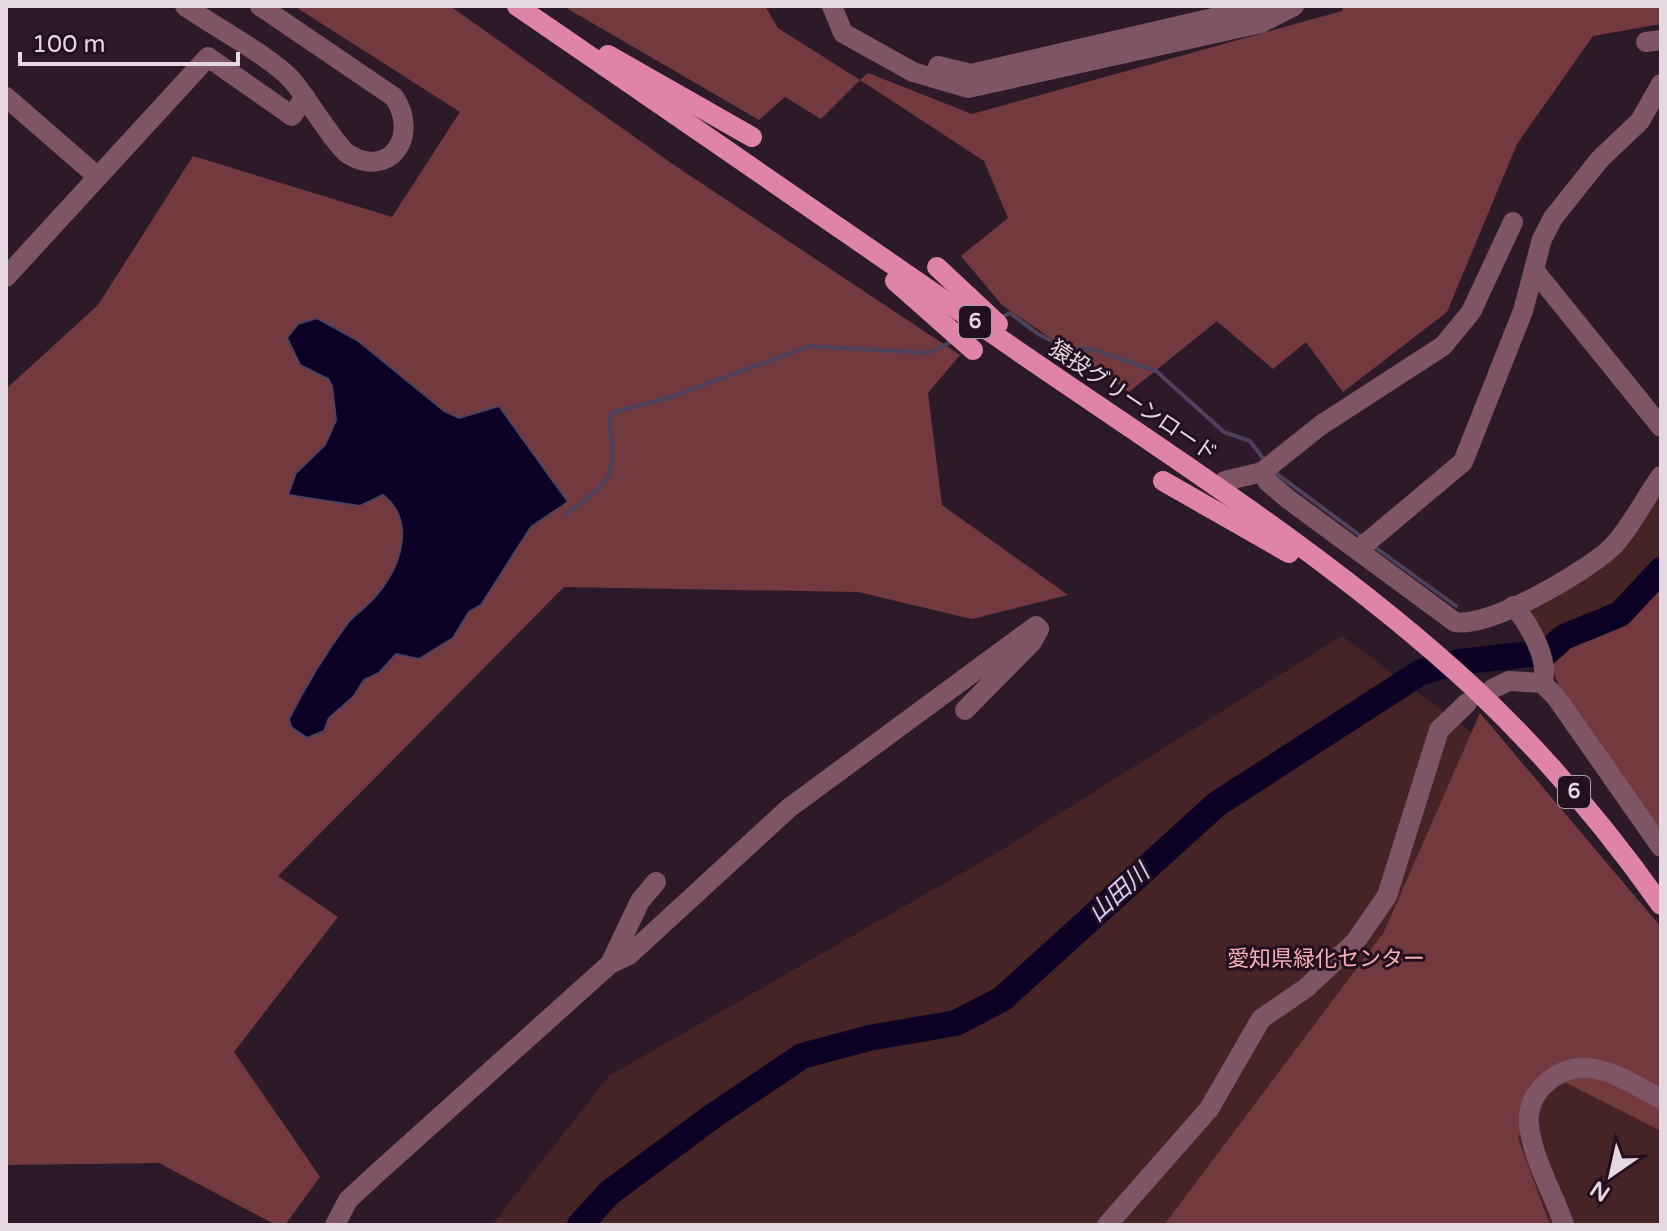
<svg xmlns="http://www.w3.org/2000/svg" width="1667" height="1231" font-family="'Varela Round','Noto Sans JP',sans-serif">
<rect width="100%" height="100%" fill="#2d1a29"/>
<g fill="#462426">
<polygon points="1661,487 1661,706 1551,666 1526,607 1564,586"/>
<polygon points="1342,636 1491,747 1661,966 1661,1225 492,1225 609,1076 992,856"/>
</g>
<g fill="#723a3f">
<polygon points="294,6 450,6 674,165 960,355 928,393 942,505 1068,595 972,619 858,592 564,587 278,876 338,917 234,1052 320,1177 285,1225 276,1225 159,1163 6,1165 6,389 98,305 193,156 392,217 460,112"/>
<polygon points="563,6 765,6 778,28 860,80 868,73 972,114 1342,11 1344,6 1661,6 1661,24 1593,36 1517,144 1447,312 1343,392 1306,342 1273,369 1217,321 1129,392 1002,305 961,256 1008,218 984,161 860,80 821,119 785,97 759,120"/>
<polygon points="1661,578 1661,833 1559,687 1551,666 1566,653 1571,643 1615,623"/>
<polygon points="1480,713 1661,927 1661,1131 1549,1074 1518,1138 1550,1225 1164,1225 1384,932"/>
</g>
<path fill="#0c0024" stroke="#4d415d" stroke-width="2" d="M317,318L357,340L444,411L459,418L499,406L568,502L531,527L481,605L469,612L453,638L419,659L396,654L379,673L364,680L353,697L329,718L324,731L307,738L291,727L289,719C306,685 325,654 347,624C354,614 366,608 374,598C399,570 418,523 383,495L360,506L288,495L296,473L325,445L336,420L332,386L328,379L300,365L287,338L298,324Z"/>
<g fill="none" stroke-linecap="round" stroke-linejoin="round">
<g stroke="#4d415d" stroke-width="4">
<polyline points="1000,318 1010,313 1038,334 1066,348 1095,350 1156,371 1224,432 1250,441 1265,461"/>
<polyline points="1273,471 1362,537"/>
<path d="M566,514C618,475 613,482 610,417L614,412L668,398L810,346L929,353L953,341"/>
<polyline points="1372,545 1456,606"/>
</g>
<polyline stroke="#0c0024" stroke-width="26" points="580,1225 609,1193 713,1116 802,1056 869,1038 956,1023 1002,999 1217,804 1421,672 1459,662 1547,652 1564,637 1620,614 1661,570"/>
<g stroke="#7f5464" stroke-width="20">
<path d="M185,6C215,27 268,55 292,80C305,95 336,146 348,154C390,180 420,135 394,97L260,6"/>
<polyline points="832,6 843,33 913,72 968,88 1261,23 1294,6"/>
<polyline points="1646,42 1661,40"/>
<polyline points="938,66 971,74 1265,6"/>
<polyline points="6,97 98,177"/>
<polyline points="1534,270 1661,427"/>
<polyline points="6,277 208,57 292,116 305,97"/>
<path d="M1262,472L1268,482L1288,499L1455,622C1490,628 1584,573 1611,548C1630,529 1645,498 1661,476"/>
<polyline points="1225,481 1262,472 1321,425 1443,346 1471,312 1513,222"/>
<polyline points="1358,550 1463,462 1523,311 1542,239 1553,218 1600,159 1640,121 1661,84"/>
<path d="M1513,606C1528,622 1551,661 1542,683"/>
<polyline points="1492,689 1509,681 1542,683 1556,697 1661,847"/>
<polyline points="610,964 640,901 656,882"/>
<polyline points="335,1225 348,1200 375,1175 610,964 629,955 789,808 1036,626 1039,629 1032,642 965,710"/>
<polyline points="1107,1225 1209,1109 1261,1019 1306,988 1355,942 1387,896 1439,730 1467,703"/>
<path d="M1564,1225C1553,1192 1533,1160 1529,1125C1527,1111 1533,1096 1543,1086C1582,1048 1621,1078 1661,1099"/>
</g>
<g stroke="#df84a8" stroke-width="20">
<path d="M517,6C687,122 856,240 1025,356C1178,461 1338,562 1474,688C1544,754 1606,827 1661,905"/>
<polyline points="608,55 752,137"/>
<polyline points="937,267 998,324"/>
<polyline points="895,281 973,350"/>
<polyline points="1163,481 1289,553"/>
</g>
</g>
<g text-anchor="middle" dominant-baseline="central" stroke-width="6" stroke-linejoin="round" paint-order="stroke">
<g fill="#23101f" stroke="#ac9ca8" stroke-width="2">
<rect x="959" y="306" width="32" height="32" rx="6"/>
<rect x="1558" y="776" width="32" height="32" rx="6"/>
</g>
<g font-size="20" font-weight="bold" fill="#e6d8e2">
<text x="975" y="322">6</text>
<text x="1574" y="792">6</text>
</g>
<g font-size="22" fill="#e6d8e2" stroke="#23101f">
<text transform="translate(1133 401) rotate(34)">猿投グリーンロード</text>
</g>
<g font-size="22" fill="#f8aeb2" stroke="#23101f">
<text x="1326" y="959">愛知県緑化センター</text>
</g>
<g font-size="24" font-style="italic" fill="#d6ccfb" stroke="#23101f">
<text transform="translate(1119 893) rotate(-42)">山田川</text>
</g>
</g>
<rect width="1667" height="1231" fill="none" stroke="#e6d8e2" stroke-width="16"/>
<g transform="translate(1611 1175) rotate(214)" stroke="#23101f" stroke-width="6" paint-order="stroke">
<path d="M0-6L14 30L0 20L-14 30Z" fill="#e6d8e2"/>
<text y="-12" font-size="22" font-weight="bold" text-anchor="middle" fill="#e6d8e2">N</text>
</g>
<path d="M20 52v12h218v-12" fill="none" stroke="#e6d8e2" stroke-width="4"/>
<text x="32" y="52" font-size="24" fill="#e6d8e2" stroke="#23101f" stroke-width="6" paint-order="stroke">100 m</text>
</svg>
